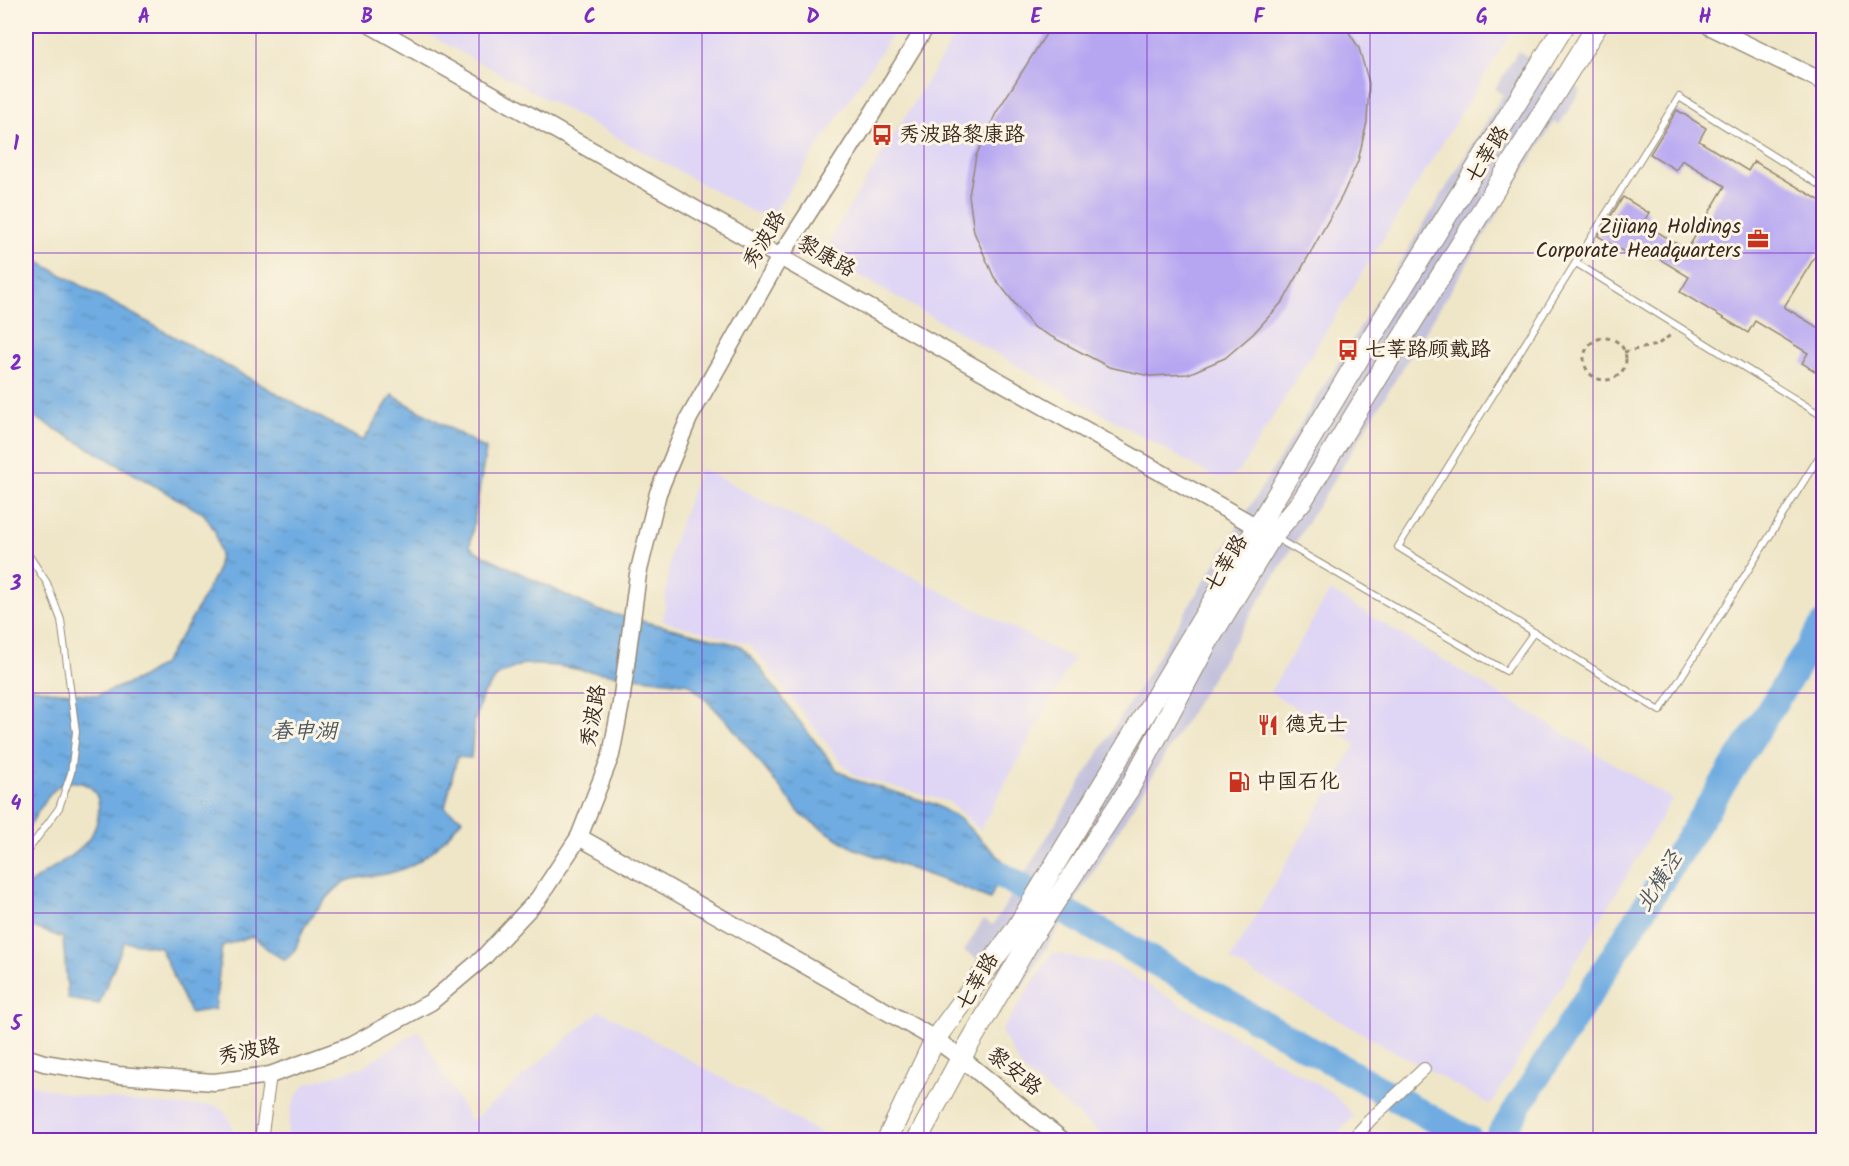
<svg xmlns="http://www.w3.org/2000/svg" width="1849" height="1166" font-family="Kalam,'LXGW WenKai TC',sans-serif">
<defs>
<pattern id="water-ripples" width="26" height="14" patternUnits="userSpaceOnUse" patternTransform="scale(1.5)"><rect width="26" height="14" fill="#6face1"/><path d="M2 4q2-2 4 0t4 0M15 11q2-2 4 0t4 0" fill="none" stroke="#5c8cb6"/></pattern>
</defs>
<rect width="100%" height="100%" fill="#fcf5e5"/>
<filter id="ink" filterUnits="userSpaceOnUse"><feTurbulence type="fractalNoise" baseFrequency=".0167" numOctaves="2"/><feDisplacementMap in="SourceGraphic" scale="12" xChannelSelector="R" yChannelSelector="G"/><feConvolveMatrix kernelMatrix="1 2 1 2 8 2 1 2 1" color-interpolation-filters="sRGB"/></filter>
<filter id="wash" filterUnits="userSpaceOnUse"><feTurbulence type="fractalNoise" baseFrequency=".008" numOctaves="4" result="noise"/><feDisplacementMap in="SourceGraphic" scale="24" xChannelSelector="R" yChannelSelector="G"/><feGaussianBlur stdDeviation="1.35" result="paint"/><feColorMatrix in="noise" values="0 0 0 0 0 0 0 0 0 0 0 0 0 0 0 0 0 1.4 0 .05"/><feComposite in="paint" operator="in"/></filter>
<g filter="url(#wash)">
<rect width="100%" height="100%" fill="#efe6c8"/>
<g fill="#dfd5f5">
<polygon points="413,26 898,26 776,210 757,214"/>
<polygon points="961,26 1515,26 1240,470 1232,476 1221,478 1209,474 842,266 833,256 830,245 833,234"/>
<polygon points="700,468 1073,659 980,830 949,802 855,776 840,761 750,644 663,621 671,550"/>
<polygon points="1330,591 1672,799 1491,1105 1230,960 1356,744 1270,692"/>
<polygon points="1052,953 1111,964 1331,1092 1354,1116 1332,1140 1108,1140 1022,1069 1001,1032"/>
<polygon points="600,1010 833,1140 286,1140 291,1108 297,1095 306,1084 364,1066 419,1031 471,1122"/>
<polygon points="26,1083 72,1095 181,1106 213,1105 224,1111 233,1127 231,1140 26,1140"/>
</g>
<polygon fill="#c3c1db" points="1518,51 1581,90 1559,125 1554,122 1022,987 964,951 983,920 993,925 1503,95 1495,89"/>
<path fill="url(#water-ripples)" stroke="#556b80" stroke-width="1.5" d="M26,255L363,441L392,395L486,449L470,546L479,553L597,610L739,645L752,657L796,717L837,770L855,780L934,804L960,819L1005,863L990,899L951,883L853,848L802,816L728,722L690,684L587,671L558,666L523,664L498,675L482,696L474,723L471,758L457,757L445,808L462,819C440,846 421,867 386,874C375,876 354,877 345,882C332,890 310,917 303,930C297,943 297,952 285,960L271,952L252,936L222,946L215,1009L190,1013L160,947L124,942L99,1004L68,999L63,938L30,926L26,929V887C43,872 79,855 91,836C100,820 105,792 84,784C77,781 69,781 62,784C48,791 34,819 26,832V686L49,691L98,695L137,680L163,664L190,622L216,573L220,555L215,531L204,514L26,412Z"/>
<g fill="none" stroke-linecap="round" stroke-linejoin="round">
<g stroke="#6face1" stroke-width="27">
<polyline points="969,857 1470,1140"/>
<polyline points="1497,1140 1824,624"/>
</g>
</g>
<g id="blocks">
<g fill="#b6a6f2">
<polygon points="1051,26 1345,26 1359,48 1369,83 1367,122 1358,161 1342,196 1284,300 1253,334 1225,358 1188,374 1150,376 1109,367 1033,327 994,277 974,232 969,195 976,156 996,113"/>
<polygon points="1677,110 1706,128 1699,141 1748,171 1754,161 1824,203 1824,242 1784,307 1824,331 1824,377 1802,363 1808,353 1755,321 1748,333 1680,292 1689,277 1635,244 1629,255 1598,236 1623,197 1649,213 1643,223 1687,250 1725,186 1682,160 1676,170 1650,154"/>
</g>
</g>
</g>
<g filter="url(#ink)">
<use href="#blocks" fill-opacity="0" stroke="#958873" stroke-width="1.5"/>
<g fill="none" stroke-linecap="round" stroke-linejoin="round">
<defs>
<g id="lane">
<polyline points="1824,188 1679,97 1398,547 1660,711 1824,449"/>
<polyline points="1576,263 1824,417"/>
<polyline points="1276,538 1506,671 1534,632"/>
<polyline points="26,551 47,583 61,620 76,732 71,773 59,808 26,853"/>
</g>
<g id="street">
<polyline points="261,1140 270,1075"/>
<polyline points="1352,1140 1370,1120 1424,1069"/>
</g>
<g id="secondary">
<polyline points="372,26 1257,527"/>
<polyline points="1709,26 1824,82"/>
<polyline points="579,837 935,1039 961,1058 1062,1140"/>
<polyline points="26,1057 44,1063 118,1075 214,1082 270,1075 350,1046 431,1002 482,959 538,899 579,837 611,755 621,703 638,574 658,493 689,418 780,257 867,122 926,26"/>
</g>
<g id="primary">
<polyline points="887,1140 935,1039 1016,929 1359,358 1564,26"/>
<polyline points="917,1140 961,1058 1032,937 1129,789 1207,643 1272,536 1302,501 1389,359 1597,26"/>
</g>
</defs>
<use href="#lane" stroke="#958873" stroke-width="8"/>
<use href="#street" stroke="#958873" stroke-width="14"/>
<use href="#secondary" stroke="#958873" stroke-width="19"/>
<use href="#primary" stroke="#958873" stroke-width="22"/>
<g stroke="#958873" stroke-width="3" stroke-dasharray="4.5 4.5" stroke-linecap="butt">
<circle cx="1605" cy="359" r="21"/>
<polyline points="1624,352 1657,345 1672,334"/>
</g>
<use href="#lane" stroke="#fff" stroke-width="6"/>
<use href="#street" stroke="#fff" stroke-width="12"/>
<use href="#secondary" stroke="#fff" stroke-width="16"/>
<use href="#primary" stroke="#fff" stroke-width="20"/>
</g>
</g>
<path fill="none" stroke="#7b2cbf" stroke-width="1.5" stroke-opacity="0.55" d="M256,26V1140M479,26V1140M702,26V1140M924,26V1140M1147,26V1140M1370,26V1140M1593,26V1140M26,253H1824M26,473H1824M26,693H1824M26,913H1824"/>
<defs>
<symbol id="bus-bare" viewBox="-9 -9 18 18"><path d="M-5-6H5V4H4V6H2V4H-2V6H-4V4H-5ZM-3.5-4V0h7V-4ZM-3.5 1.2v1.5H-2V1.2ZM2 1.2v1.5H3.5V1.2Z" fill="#c8321e" stroke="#fcf5e5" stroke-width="2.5" paint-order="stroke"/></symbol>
<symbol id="office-bare" viewBox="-9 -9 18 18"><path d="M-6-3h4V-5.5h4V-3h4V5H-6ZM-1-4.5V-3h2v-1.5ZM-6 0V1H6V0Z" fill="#c8321e" stroke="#fcf5e5" stroke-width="2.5" paint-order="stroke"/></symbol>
<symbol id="restaurant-bare" viewBox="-9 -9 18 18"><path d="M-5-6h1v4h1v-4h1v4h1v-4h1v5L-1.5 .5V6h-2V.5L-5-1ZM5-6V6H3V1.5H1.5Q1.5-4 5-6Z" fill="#c8321e" stroke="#fcf5e5" stroke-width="2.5" paint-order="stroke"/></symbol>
<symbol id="fuel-bare" viewBox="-9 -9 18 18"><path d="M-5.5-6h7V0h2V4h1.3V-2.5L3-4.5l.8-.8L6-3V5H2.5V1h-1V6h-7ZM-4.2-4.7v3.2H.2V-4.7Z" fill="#c8321e" stroke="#fcf5e5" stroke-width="2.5" paint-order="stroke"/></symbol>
</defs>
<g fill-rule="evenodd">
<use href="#bus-bare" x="867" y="120" width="30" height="30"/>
<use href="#office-bare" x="1743" y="224" width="30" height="30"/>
<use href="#bus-bare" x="1333" y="335" width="30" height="30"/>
<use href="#restaurant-bare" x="1253" y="710" width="30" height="30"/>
<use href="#fuel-bare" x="1224" y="767" width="30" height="30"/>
</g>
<g text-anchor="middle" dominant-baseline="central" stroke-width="6" stroke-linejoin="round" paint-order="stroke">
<g font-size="21" fill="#3b2a1e" stroke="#fcf5e5" text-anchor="start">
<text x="899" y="135">秀波路黎康路</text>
<text x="1741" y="227" text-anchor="end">Zijiang Holdings<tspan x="1741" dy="24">Corporate Headquarters</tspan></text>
<text x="1365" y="350">七莘路顾戴路</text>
<text x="1285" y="725">德克士</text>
<text x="1256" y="782">中国石化</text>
</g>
<g font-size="21" fill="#3b2a1e" stroke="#fcf5e5">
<text transform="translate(1488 155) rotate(-58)">七莘路</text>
<text transform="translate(765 240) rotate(-59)">秀波路</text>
<text transform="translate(826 257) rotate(29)">黎康路</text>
<text transform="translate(1227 564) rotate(-59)">七莘路</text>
<text transform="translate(594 716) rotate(-80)">秀波路</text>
<text transform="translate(978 982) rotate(-60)">七莘路</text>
<text transform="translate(249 1052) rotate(-11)">秀波路</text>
<text transform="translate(1014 1072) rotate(39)">黎安路</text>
</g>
<g font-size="22" font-style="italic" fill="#4d5862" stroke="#fcf5e5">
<text x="304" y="732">春申湖</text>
<text transform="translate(1660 882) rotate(-58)">北横泾</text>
</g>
</g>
<rect width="1849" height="1166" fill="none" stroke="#fcf5e5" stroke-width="66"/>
<rect x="33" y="33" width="1783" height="1100" fill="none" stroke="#7b2cbf" stroke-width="2"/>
<g font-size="20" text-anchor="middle" font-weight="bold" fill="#7b2cbf">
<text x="144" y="23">A</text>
<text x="367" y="23">B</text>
<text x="590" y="23">C</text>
<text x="813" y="23">D</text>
<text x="1036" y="23">E</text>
<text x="1259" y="23">F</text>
<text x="1482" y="23">G</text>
<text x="1705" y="23">H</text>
<text x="16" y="150">1</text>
<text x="16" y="370">2</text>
<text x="16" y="590">3</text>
<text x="16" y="810">4</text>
<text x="16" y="1030">5</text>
</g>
</svg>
